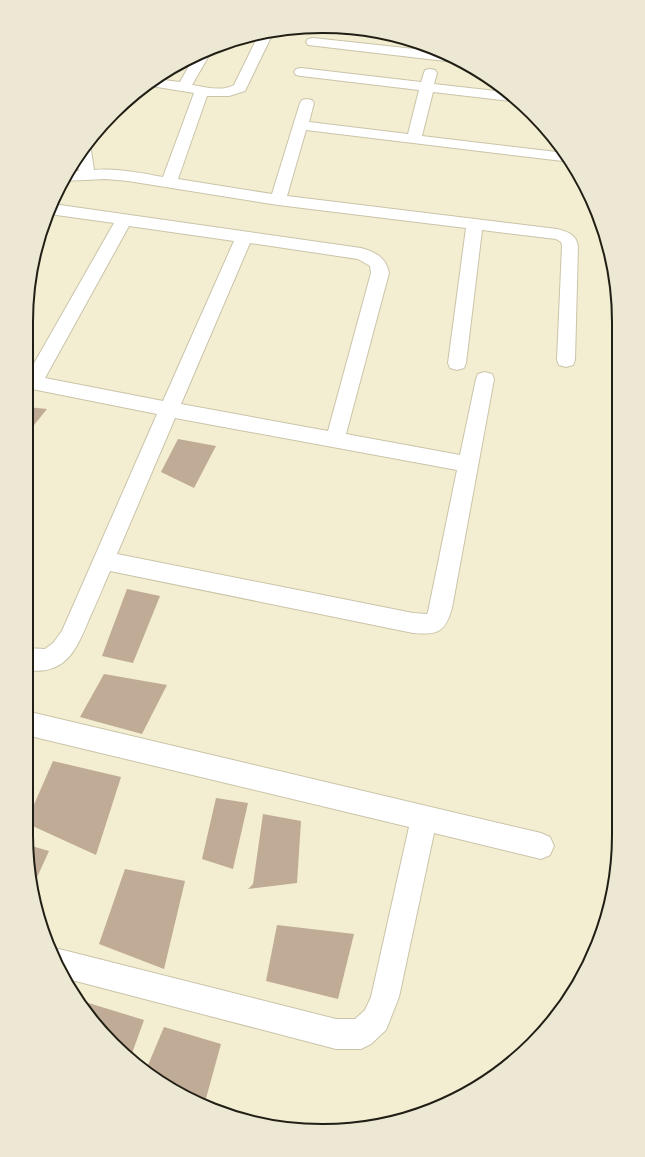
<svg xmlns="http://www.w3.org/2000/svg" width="645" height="1157" font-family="'PT Serif',serif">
<rect width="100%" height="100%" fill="#f3edd2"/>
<g fill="#bfab96">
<polygon points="27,407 47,409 26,435 26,429"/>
<polygon points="178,439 216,446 194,488 161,472"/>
<polygon points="127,589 160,596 133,663 102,656"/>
<polygon points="104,674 167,685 142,734 80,717"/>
<polygon points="53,761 121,777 96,855 26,823"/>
<polygon points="216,798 248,803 233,869 202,859"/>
<polygon points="263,814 301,821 297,883 248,889 253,884"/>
<polygon points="28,845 49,851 34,884 29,854"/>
<polygon points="125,869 185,881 164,969 99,944"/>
<polygon points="277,925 354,934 338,999 266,981"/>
<polygon points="82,1001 144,1020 131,1056 87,1015 81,1004"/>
<polygon points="164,1027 221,1044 205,1102 158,1081 146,1070"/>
</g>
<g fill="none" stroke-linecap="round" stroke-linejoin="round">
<defs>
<g id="street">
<path d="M272,32L273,33L245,91L229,96H207L178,179L272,194L300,103L302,100L307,99L312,100L314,103L309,122L408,134L419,90L301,76L296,75L294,72L296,69L301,68L421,82L425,70L430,69L435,70L437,73L434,84L505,92L516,100L511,101L433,92L422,136L565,153L571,162L306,130L287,196L557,229C568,232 576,234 578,246L575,360L573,365L566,367L559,365L557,360L562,246L561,242L556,239L482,230L466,363L464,368L457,370L450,368L448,363L466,228L278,205L128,181L106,179L63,181L67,172L79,171L77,159L86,146L91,150L94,170C117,168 140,173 163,177L194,93L145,85L156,79L180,82L195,55L209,50L211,52L192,85C205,87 222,92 234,85L259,34Z"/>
<polygon points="313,38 442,52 459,60 454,62 308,45 306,42 308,39"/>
<path d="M53,204L361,248C375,252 386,257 389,273L346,434L460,455L476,379L478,374L485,372L492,374L494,379L452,608C445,633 437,635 413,633L110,571C103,587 97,602 90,617C77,648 67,676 26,670V648L45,649L53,643L62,631L157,414L27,388V374H28L114,223L49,214ZM129,226L234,241L163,401L45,378ZM250,243L358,259L370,266L371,273L328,431L181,404ZM175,418L457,470L428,612L427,614L413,613L117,554Z"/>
<polygon points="26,711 541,833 550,837 554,846 550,855 541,859 434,833 399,997 386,1030 371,1044 361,1049 336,1049 68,979 53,951 59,949 336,1019 355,1019 365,1010 371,997 409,827 26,735"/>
</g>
</defs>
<use href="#street" stroke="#cac4a9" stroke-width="2"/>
<use href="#street" fill="#fff" fill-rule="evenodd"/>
</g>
<path d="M0 0H645V1157H0ZM322 33H323A289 289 0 0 1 612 322V835A289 289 0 0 1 323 1124H322A289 289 0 0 1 33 835V322A289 289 0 0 1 322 33Z" fill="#ede8d3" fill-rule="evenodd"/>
<path fill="none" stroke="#211f15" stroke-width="2" d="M322 33H323A289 289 0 0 1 612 322V835A289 289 0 0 1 323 1124H322A289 289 0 0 1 33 835V322A289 289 0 0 1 322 33Z"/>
</svg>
